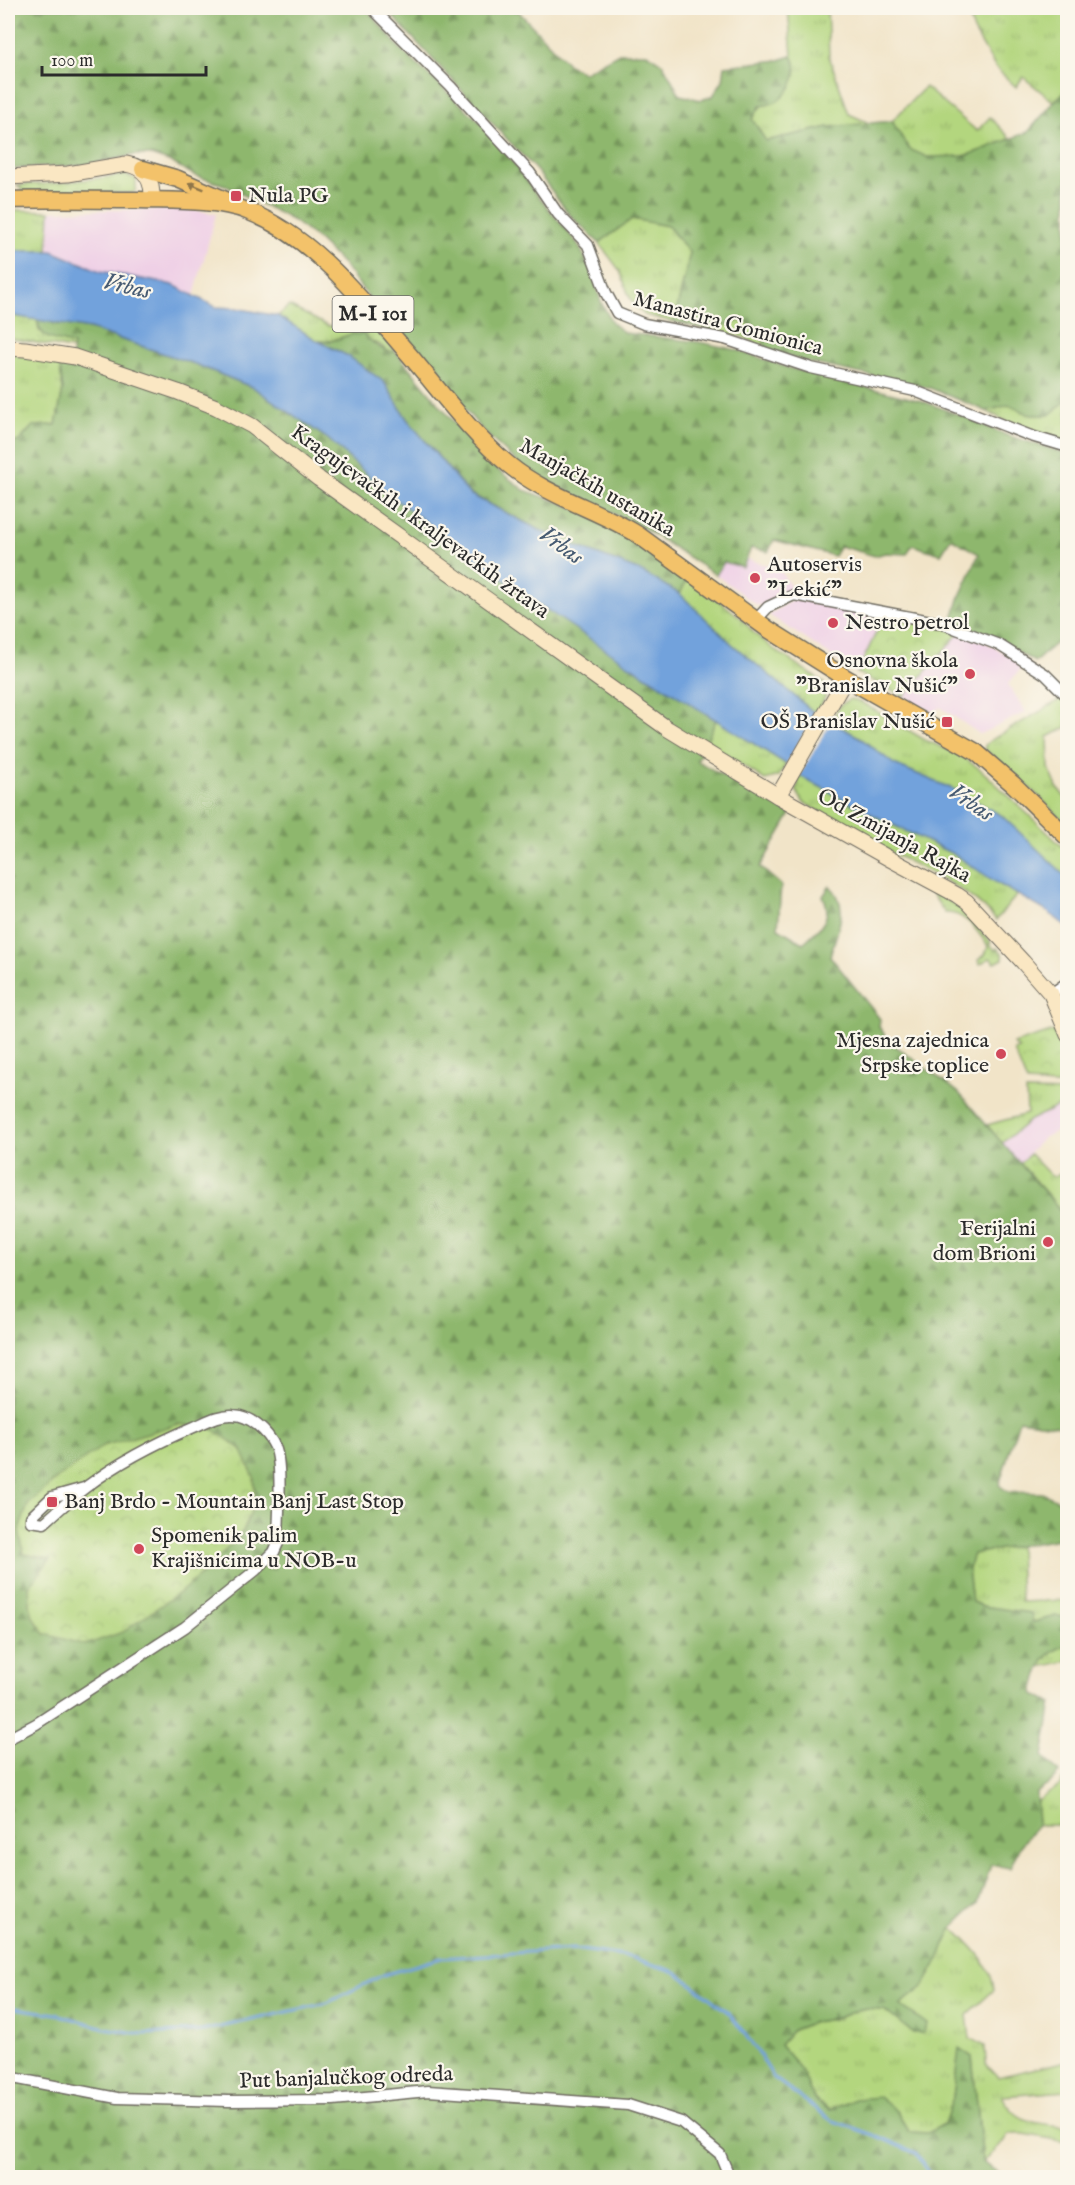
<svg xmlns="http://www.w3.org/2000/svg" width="1075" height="2185" font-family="'IM FELL English',serif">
<defs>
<pattern id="grass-tufts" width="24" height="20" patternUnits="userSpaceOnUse" patternTransform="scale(1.5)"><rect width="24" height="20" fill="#b3d67e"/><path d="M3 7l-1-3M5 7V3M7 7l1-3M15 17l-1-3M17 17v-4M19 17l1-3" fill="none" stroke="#9ab86d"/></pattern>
<pattern id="forest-firs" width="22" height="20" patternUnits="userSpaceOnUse" patternTransform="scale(1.5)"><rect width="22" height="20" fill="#8eb76d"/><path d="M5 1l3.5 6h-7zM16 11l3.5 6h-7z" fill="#74955a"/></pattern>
<pattern id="park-crowns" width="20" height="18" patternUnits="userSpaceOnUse" patternTransform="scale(1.5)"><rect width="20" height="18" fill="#b3d67e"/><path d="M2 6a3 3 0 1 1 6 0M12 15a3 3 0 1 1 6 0" fill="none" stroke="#9ab86d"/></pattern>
</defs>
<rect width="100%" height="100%" fill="#fbf7ec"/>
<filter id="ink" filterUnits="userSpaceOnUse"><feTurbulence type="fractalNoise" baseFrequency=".0167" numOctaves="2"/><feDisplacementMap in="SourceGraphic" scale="12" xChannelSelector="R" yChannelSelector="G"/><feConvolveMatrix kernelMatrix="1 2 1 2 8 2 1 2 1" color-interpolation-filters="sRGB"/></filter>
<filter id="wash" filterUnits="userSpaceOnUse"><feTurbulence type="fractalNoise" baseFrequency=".008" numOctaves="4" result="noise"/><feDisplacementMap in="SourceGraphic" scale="24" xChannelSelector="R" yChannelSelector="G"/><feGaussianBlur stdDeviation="1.35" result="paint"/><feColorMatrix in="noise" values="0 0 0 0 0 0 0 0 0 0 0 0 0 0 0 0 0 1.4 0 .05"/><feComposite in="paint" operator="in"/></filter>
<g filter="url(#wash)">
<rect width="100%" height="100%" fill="#f1e4c8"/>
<g fill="#efd0e6">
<polygon points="189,209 216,214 194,296 173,285 100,271 52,252 48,251 50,211"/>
<polygon points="747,559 779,569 793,590 764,606 761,606 754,603 716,575 724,561 743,567"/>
<polygon points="794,599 884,616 857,673 769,615"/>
<polygon points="960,632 979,639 1025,664 1008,684 1026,712 980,734 940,707 934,713 904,697"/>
<polygon points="1067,1102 1067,1141 1064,1142 1057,1131 1043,1138 1020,1163 1002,1143 1030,1120"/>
</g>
<g fill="url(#grass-tufts)" stroke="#6f8054" stroke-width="1.5">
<polygon points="788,8 827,8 829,56 849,114 871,124 829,127 765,141 751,119 795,63 792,56"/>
<polygon points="966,8 1067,8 1067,89 1054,102 1023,77 1016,87 995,67 974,31"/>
<path d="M925,87L977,131L990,117L1011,139C983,150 938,171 910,149C902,144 897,129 892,121Z"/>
<polygon points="125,175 136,179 136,190 132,193 21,191 21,187 16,185 59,183"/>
<polygon points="8,210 50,211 48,251 8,251"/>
<polygon points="632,219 668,226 690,253 674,322 645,315 636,307 629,296 620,271 599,243"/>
<polygon points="289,306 328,326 336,326 357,308 396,352 388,352 380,345 352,334 331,341 318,341 278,316"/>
<polygon points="8,315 37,319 39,331 73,345 73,349 8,338"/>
<polygon points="744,319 762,337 767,350 743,337 710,330"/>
<polygon points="8,354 59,360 63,390 56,425 33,426 18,442 8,442"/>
<polygon points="1067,400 1067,444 1027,432 986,411 1009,405 1030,415 1049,415"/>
<path d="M691,578L741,618L753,632L772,648L823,682C830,694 822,703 816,714L732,644L680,594L686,581Z"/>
<polygon points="1063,698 1067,707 1067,727 1048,737 1049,768 1057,787 1067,800 1067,824 1008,767 985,750 985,745 991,740"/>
<polygon points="850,699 859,701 925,740 958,754 980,769 1067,851 1067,877 1001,815 955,790 894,764 859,737 831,722 840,706"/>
<polygon points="716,720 786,764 779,776 765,780 705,741"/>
<path d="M800,776L875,816L955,855L1017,895L996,920C964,884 920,869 879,846C854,832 829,817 803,802L796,790Z"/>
<path d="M930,891L961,908L991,942L989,944L995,950L997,948L1002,953L1003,959L995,963L990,958L980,964L978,960L985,955L988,946C977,931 966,912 945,913Z"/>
<polygon points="1026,1091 1067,1092 1067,1102 1030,1120 1002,1143 987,1125 1027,1114"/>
<polygon points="1030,1154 1051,1176 1055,1176 1067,1169 1067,1205 1060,1209 1020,1163"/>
<polygon points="1019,1545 1021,1602 1067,1600 1067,1617 1056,1616 1032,1623 972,1602 968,1569 972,1554"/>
<polygon points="1067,1644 1067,1661 1040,1667 1049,1652"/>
<polygon points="1067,1775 1067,1834 1060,1825 1038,1825 1036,1802 1059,1786"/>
<path d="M952,1927C971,1946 991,1962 994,1990L967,2015L970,2038L985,2046L986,2064L998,2077L1067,2061V2091L1002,2096C1018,2126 1037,2122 1067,2127V2142L1024,2134H1008L1001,2145L983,2162L972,2057L960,2049L953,2098L944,2125L928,2133L909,2132L896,2111L855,2099L830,2110C805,2095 814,2094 802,2072C796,2062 787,2054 780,2045L793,2030L814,2022L837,2018L861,2009L884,2010L913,2033L916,2016L899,2005C926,1989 941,1954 952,1927Z"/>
</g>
<g fill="url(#forest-firs)" stroke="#5c714c" stroke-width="1.5">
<polygon points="8,8 367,8 369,12 402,51 490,131 533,190 577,243 592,271 601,302 613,324 625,333 699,342 737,350 789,368 922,401 962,416 1006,435 1067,454 1067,633 1035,662 987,634 952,622 960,596 979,554 951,538 941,554 912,545 907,554 885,553 875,556 840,546 834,556 774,540 768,552 751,548 743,567 724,562 716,575 645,529 529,473 485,433 406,339 378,309 344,265 315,237 292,220 225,185 196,176 169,161 151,155 134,155 85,165 8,169"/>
<path d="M385,8L518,11L568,64L583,73L619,53H647L663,64L680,95L701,100L713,96L723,80L725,66L779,60L792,56C801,71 792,90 779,100C775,104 766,105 760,106L752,119L766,141L829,127L892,121L909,149L927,157L966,156L1028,132L1054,102L1067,89V400L1049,415H1030L1009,405L986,411L930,388L801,361L767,350L762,337L744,319L710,330L674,322L690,253L668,226L632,219L599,243L570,215L536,170Z"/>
<path d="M37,319L90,329L195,364L254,388L328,439L391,496L525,595L716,720L697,761L791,814L760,867L781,885L778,928L803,943C820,928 834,919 823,896L830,886C851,906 837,931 830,956L880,1019L879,1027L890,1042L958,1092L1067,1218V1427L1019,1420L999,1485L1008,1492L1042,1493L1066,1504C1065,1514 1069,1524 1066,1534L1058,1539L973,1554L968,1569L972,1602L982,1606L1031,1613L1033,1622L1056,1616L1067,1617L1068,1644C1040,1655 1040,1666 1033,1693L1052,1703L1043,1756L1059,1773L1049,1784L1036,1793L1038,1825L1020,1846L1010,1868L991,1865L978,1903L953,1927L940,1957L923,1987L900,2005L927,2024L923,2033H913L884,2010L861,2009L837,2018L814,2022L793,2030L780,2045C787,2054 796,2062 802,2072C813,2093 807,2097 830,2110L855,2099L879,2097L896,2111L909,2132L928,2133L944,2124L953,2098L959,2048L972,2057L983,2162L1005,2177H8V442H18L33,426L56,425L63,390L59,360L71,362L73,345C54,338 41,342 37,319Z"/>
<path d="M352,334H364C372,343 384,352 396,352L486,461L524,490L564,504L620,529L691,578L686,581L680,594L640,571L555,538L469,493L407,419L384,382L348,356L318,341H331Z"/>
</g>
<g fill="url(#park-crowns)" stroke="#6f8054" stroke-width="1.5">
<polygon points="884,616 960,632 904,696 857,673"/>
<polygon points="1058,1030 1067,1068 1067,1086 1027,1083 1014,1051 1019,1049 1013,1044"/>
<polygon points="178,1424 211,1428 241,1449 254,1477 255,1501 243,1531 213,1564 184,1589 123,1632 85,1645 45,1634 31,1614 29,1587 50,1559 24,1554 19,1530 28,1505 55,1480 103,1446"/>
</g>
<polygon fill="#72a2dc" stroke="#4e6684" stroke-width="1.5" points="8,251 52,251 100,271 173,285 216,307 236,308 278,316 318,341 348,356 384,382 407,419 469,494 555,538 640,571 680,594 732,644 816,714 859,737 894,764 955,790 1001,815 1067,877 1067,927 1048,912 997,883 955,855 875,816 800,776 786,764 632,667 525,595 391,496 328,439 254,388 195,364 90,329 8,315"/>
<polygon fill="#f1e4c8" points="817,711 833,719 798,778 785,767"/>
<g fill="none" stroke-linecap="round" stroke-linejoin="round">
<polyline stroke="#72a2dc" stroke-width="3" points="8,2007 56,2014 105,2028 142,2034 202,2031 327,2003 383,1975 441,1958 574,1949 630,1957 676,1972 729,2013 756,2049 774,2078 831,2120 879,2137 916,2153 933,2178"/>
</g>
</g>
<g filter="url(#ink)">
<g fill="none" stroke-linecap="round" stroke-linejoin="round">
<defs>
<g id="street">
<polyline points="374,8 376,12 450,86 530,173 558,214 588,245 606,293 617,313 644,324 725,339 811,368 915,391 1031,436 1068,447"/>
<polyline points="756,620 768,607 794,595 941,623 999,645 1045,674 1068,697"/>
<polyline points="1051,994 1068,982"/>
<path d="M8,1739L36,1724L185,1627L256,1570L274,1552L278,1543C278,1520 283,1465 275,1447C268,1432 250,1415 233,1415C219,1414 206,1422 194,1427C156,1443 118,1463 86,1487C71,1498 58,1511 44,1523L31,1521V1517L52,1497L84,1488"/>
<polyline points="8,2077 117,2098 228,2101 333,2100 428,2091 628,2105 681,2122 720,2154 730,2178"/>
</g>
<g id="secondary">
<path d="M8,177L68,174L126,164C146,167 153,181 152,200"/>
<polyline points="8,348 25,349 75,357 178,392 216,407 252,426 319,479 668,729 778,796 890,859 957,895 967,902 1023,962 1051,994 1068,1035"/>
<polyline points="778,796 846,678"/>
</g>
<g id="primary">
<polyline points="143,169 178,179 230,202"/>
<path d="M8,200C51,199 95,200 139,200C173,201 216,199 247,211C314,237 360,298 406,351C439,389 470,433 509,465C547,496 596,509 637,534L768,629L846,678L976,752L1014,785L1068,838"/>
</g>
</defs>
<use href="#street" stroke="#706c62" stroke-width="13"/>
<use href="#secondary" stroke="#706c62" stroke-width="17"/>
<use href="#primary" stroke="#706c62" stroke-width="19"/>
<use href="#street" stroke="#fff" stroke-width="10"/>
<use href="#secondary" stroke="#fae7c3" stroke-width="15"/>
<use href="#primary" stroke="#f3c26a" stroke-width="16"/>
</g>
<defs><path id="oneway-solid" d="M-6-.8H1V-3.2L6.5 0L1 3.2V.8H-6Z" transform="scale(1.5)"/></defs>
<use fill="#8f764a" href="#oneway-solid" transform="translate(196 186) rotate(-158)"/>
</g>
<g fill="#d1495b" stroke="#fbf7ec" stroke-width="2">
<rect x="230" y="190" width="12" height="12" rx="3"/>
<circle cx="755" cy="578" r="6"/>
<circle cx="833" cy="623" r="6"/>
<circle cx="970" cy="674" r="6"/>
<rect x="941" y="716" width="12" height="12" rx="3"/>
<circle cx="1001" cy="1054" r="6"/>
<circle cx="1048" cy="1242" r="6"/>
<rect x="46" y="1496" width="12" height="12" rx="3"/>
<circle cx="139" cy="1549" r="6"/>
</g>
<g text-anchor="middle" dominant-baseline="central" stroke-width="4.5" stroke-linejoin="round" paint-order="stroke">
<rect fill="#fbf7ec" stroke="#696865" stroke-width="1.5" x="332.5" y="296" width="81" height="36" rx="4.5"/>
<g font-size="21" font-weight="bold" fill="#2b2b2b">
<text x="373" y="314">M-I 101</text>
</g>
<g font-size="22" fill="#2b2b2b" stroke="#fbf7ec" text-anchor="start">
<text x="248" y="196">Nula PG</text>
<text x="767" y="565">Autoservis<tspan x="767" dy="25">"Lekić"</tspan></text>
<text x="845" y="623">Nestro petrol</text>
<text x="958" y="661" text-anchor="end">Osnovna škola<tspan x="958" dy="25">"Branislav Nušić"</tspan></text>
<text x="935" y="722" text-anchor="end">OŠ Branislav Nušić</text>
<text x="989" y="1041" text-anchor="end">Mjesna zajednica<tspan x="989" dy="25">Srpske toplice</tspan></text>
<text x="1036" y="1229" text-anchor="end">Ferijalni<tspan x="1036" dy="25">dom Brioni</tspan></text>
<text x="64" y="1502">Banj Brdo - Mountain Banj Last Stop</text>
<text x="151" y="1536">Spomenik palim<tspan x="151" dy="25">Krajišnicima u NOB-u</tspan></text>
</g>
<g font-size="22" fill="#2b2b2b" stroke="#fbf7ec">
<text transform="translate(728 324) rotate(15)">Manastira Gomionica</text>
<text transform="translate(597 488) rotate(30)">Manjačkih ustanika</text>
<text transform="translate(420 522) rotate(36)">Kragujevačkih i kraljevačkih žrtava</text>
<text transform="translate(894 836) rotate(29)">Od Zmijanja Rajka</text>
<text transform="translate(346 2078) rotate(-2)">Put banjalučkog odreda</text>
</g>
<g font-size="24" font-style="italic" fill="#475b72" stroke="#fbf7ec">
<text transform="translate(127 287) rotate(13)">Vrbas</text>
<text transform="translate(561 546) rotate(36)">Vrbas</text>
<text transform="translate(971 803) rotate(34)">Vrbas</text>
</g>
</g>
<rect width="1075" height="2185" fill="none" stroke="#fbf7ec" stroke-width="30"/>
<path d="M42 66v9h164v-9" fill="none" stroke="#2b2b2b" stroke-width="3"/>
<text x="51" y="66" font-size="18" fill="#2b2b2b" stroke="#fbf7ec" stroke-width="4.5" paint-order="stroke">100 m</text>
</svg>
